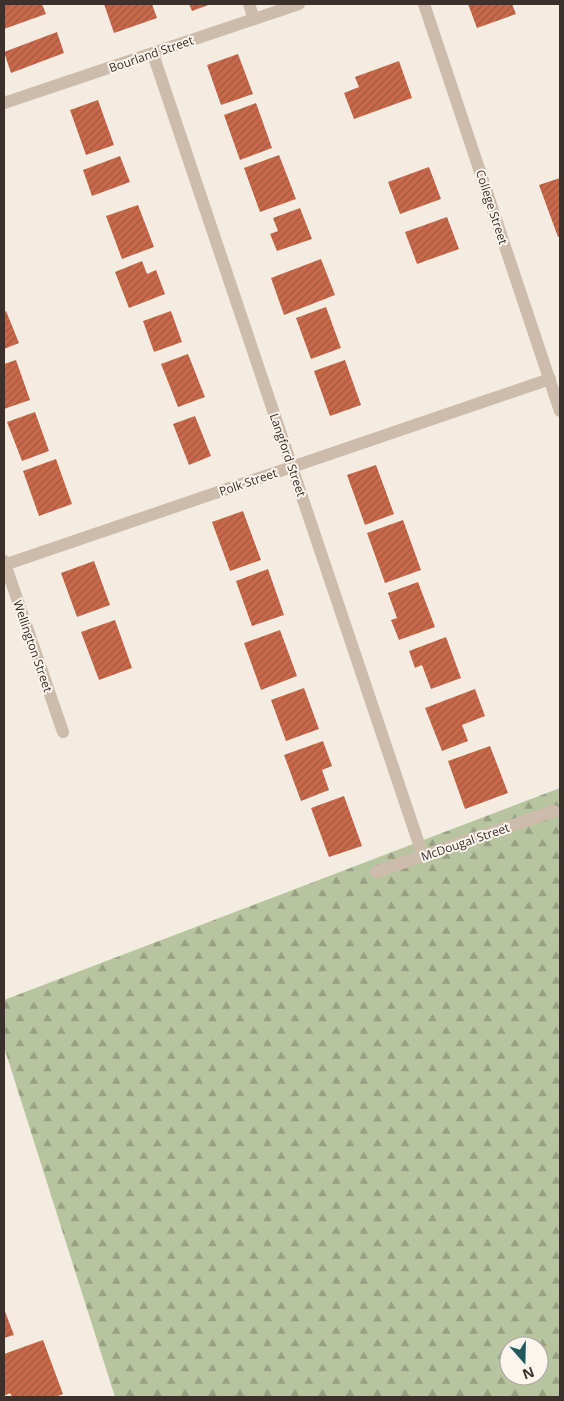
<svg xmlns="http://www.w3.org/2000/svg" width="564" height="1401" font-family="'Open Sans',sans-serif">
<defs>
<pattern id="forest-firs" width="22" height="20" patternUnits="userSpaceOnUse" patternTransform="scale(1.25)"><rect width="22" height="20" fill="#b8c4a0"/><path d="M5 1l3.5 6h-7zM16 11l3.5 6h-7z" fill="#97a083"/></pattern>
<pattern id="building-hatch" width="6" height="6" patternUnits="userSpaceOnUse" patternTransform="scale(1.25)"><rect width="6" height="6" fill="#c8694b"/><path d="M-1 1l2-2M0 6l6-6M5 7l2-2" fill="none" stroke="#a4573f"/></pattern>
</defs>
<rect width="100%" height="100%" fill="#f4ebe1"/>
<path fill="url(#forest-firs)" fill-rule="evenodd" d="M560,788V1397H115L4,1047V1000ZM509,1346H539V1376H509Z"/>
<g fill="url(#building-hatch)">
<polygon points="4,4 42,4 46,14 4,29"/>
<polygon points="104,4 152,4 157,18 114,33"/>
<polygon points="189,4 211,4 192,11"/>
<polygon points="468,4 512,4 516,14 477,28"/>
<polygon points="57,32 64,53 11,73 4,52"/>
<polygon points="238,54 253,94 221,105 207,65"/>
<polygon points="399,61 412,98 354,119 344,93 359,87 355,77"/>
<polygon points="98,100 114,145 86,155 70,110"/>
<polygon points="256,103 272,148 240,160 224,115"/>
<polygon points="279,155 296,199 260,212 244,168"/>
<polygon points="120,156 130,182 92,196 83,170"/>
<polygon points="429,167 441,199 400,214 388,182"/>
<polygon points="560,178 560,236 558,237 539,185"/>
<polygon points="138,205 154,247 122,259 106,216"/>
<polygon points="300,208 312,239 277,251 270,234 278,231 273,218"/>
<polygon points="447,217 459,249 417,264 405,232"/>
<polygon points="321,259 335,295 284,315 271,278"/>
<polygon points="142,261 147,274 156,270 165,294 129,308 115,272"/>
<polygon points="326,307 341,348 311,359 296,318"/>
<polygon points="6,311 19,343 4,349 4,312"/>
<polygon points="171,311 182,342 154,352 143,321"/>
<polygon points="188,354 205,397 178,407 161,364"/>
<polygon points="16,360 30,400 4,409 4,364"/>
<polygon points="345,360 361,405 330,416 314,371"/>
<polygon points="35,412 49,451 22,461 7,422"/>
<polygon points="195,416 211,456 189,465 173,424"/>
<polygon points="56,459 72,504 39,516 23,471"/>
<polygon points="376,465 394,514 365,525 347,475"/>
<polygon points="243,511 261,560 230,571 212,522"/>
<polygon points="403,520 421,570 385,583 367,533"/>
<polygon points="94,561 110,605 77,617 61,573"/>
<polygon points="268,569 284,615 252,626 236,581"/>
<polygon points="418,582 435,627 399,640 391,620 397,618 388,593"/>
<polygon points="115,620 132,668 99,680 81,632"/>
<polygon points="280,630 297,676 261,690 244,643"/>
<polygon points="446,637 461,678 431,689 422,665 415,668 409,651"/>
<polygon points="304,688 319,729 286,741 271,700"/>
<polygon points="475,689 485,716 462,725 468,741 442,751 425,708"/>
<polygon points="323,741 332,766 322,770 329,790 301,801 284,755"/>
<polygon points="490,746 508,793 465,809 448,761"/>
<polygon points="344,796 362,846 329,857 311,808"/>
<polygon points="4,1309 14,1335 4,1338"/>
<polygon points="43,1340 63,1394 55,1397 12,1397 10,1393 4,1396 4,1354"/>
</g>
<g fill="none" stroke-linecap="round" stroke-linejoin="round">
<g stroke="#cdbbac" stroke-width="12">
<polyline points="249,4 254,19"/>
<polyline points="424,4 560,411"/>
<polyline points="153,54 423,856"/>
<polyline points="4,103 299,4"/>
<polyline points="4,561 63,732"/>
<polyline points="4,565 550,379"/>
<polyline points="376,872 554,811"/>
</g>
</g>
<g text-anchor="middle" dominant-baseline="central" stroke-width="4" stroke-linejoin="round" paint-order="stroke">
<g font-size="12" fill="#3b302b" stroke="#fbf5ee">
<text transform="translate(151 54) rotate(-19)">Bourland Street</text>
<text transform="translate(492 207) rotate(72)">College Street</text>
<text transform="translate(288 455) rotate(71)">Langford Street</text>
<text transform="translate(248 482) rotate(-19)">Polk Street</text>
<text transform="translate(33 646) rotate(71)">Wellington Street</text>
<text transform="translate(465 842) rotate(-19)">McDougal Street</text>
</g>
</g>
<rect width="564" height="1401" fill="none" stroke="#3b302b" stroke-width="10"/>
<g transform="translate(524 1361) rotate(160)"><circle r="24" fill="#fbf5ee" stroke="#aea6a0"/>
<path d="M0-4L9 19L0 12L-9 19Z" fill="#1f5a5e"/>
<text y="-8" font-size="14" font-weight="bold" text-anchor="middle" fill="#3b302b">N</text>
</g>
</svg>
